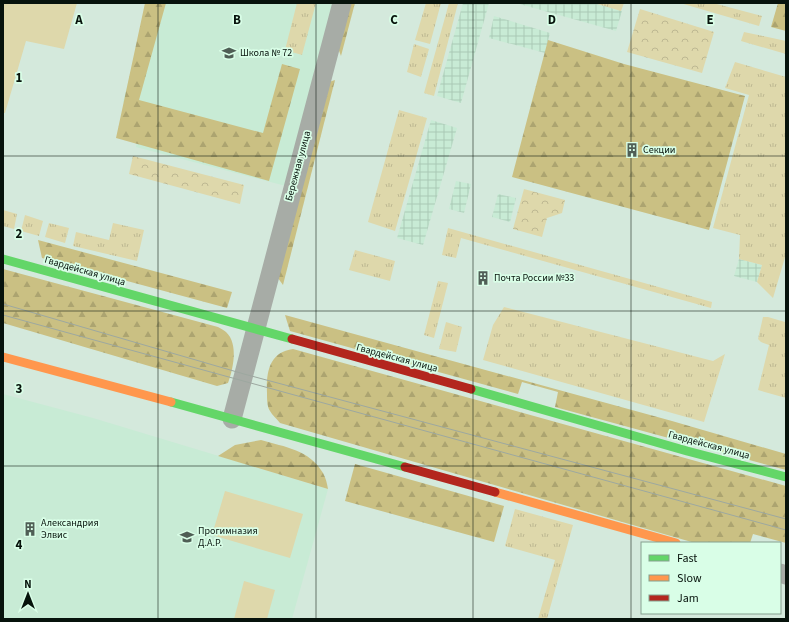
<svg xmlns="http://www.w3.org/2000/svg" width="789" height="622" font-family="'Source Sans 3',sans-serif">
<defs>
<pattern id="industrial-grid" width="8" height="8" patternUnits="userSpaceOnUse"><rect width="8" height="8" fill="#c8ebd5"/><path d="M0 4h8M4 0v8" fill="none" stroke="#aac9b6"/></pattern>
<pattern id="grass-tufts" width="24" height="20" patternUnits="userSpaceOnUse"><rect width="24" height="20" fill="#ded8ab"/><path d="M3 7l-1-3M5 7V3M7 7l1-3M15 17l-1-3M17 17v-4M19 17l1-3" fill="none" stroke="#bdb892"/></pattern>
<pattern id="forest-firs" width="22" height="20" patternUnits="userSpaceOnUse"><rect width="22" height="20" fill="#cac083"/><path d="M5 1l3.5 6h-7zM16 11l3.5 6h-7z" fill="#aca470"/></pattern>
<pattern id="park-crowns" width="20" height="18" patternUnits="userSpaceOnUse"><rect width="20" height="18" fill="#ded8ab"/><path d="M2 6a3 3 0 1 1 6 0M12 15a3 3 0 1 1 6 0" fill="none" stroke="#bdb892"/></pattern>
</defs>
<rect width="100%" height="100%" fill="#d4e9dc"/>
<g fill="#c8ebd5">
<polygon points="149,3 335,3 286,186 136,147 141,122 123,102"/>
<polygon points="3,394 93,418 328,489 292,619 3,619"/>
</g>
<g fill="url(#industrial-grid)">
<polygon points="463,3 489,3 461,103 437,96"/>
<polygon points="516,3 594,3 622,11 616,31"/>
<polygon points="494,16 550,33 545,53 489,38"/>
<polygon points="431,120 457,128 423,245 397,238"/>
<polygon points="456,181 471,184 464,213 449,209"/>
<polygon points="498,194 516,198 510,222 492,217"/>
<polygon points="739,259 762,265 757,282 734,276"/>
</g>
<g fill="url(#grass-tufts)">
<polygon points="297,3 316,3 302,55 285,50"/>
<polygon points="426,3 441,3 430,44 415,40"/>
<polygon points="449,3 458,3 434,96 424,93"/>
<polygon points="594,3 624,3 621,11"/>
<polygon points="680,3 713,3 762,16 759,26"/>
<polygon points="744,32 786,41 786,54 741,41"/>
<polygon points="414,44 429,49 421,77 407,72"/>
<polygon points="735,62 786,77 786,254 773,298 757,282 762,265 739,259 740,235 713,228 749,95 725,88"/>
<polygon points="399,110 427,118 395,231 368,222"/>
<polygon points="3,210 17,214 14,229 3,226"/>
<polygon points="25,215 43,221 39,236 21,231"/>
<polygon points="49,223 69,228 65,243 45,237"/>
<polygon points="113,223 144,230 137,261 73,246 76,232 109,240"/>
<polygon points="448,228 712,302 711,308 461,238 456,258 442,255"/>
<polygon points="355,250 395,261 390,281 349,270"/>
<polygon points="438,281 448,283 434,338 424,335"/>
<polygon points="504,307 713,361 725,354 704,422 483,360 493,325"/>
<polygon points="763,317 768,317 785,322 786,319 786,398 758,390 769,345 761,342 758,339"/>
<polygon points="446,322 462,327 456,352 439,349"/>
<polygon points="515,509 573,525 547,619 538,619 555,560 505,546"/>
</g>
<g fill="url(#forest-firs)">
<polygon points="145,3 166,3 139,100 263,133 282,64 300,69 269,181 116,138"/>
<polygon points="350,3 355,3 341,56 338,48"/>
<polygon points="778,3 786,3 786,31 771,27"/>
<polygon points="548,40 624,64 745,96 709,230 512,177"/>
<polygon points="335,80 283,285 275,274 329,82"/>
<polygon points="38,240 232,292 227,308 42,258"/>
<path d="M3,269L218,327C221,329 224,330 226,332C239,344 233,370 228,383L217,386L3,323Z"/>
<polygon points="285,315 672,421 786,454 786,470 555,407 558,392 522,382 518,394 290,331"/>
<path d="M293,349L786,486V543L753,534L750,543H695L280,423C277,419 272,415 270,411C267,407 267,398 267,393C266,373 269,352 293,349Z"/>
<path d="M261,440C285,447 310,450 323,473C326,478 327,484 328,489L218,456L235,445Z"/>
<polygon points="355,464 504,506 494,542 345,501"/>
</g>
<g fill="url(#park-crowns)">
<polygon points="640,9 714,32 702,73 627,52"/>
<polygon points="133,156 244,185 240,204 129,174"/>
<polygon points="524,189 565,200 562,213 547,218 542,237 513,229"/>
</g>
<g fill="#ded8ab">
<polygon points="3,3 77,3 64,49 26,41 5,113 3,113"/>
<polygon points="225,491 303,514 290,558 212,535"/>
<polygon points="244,581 275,590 267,619 234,619"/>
</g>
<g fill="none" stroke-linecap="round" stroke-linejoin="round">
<g stroke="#a7aca6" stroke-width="19">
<polyline points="232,419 342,3"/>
<polyline points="780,573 786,575"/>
</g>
<g stroke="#63d668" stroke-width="9">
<polyline points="3,259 292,339"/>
<polyline points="471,389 687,451 786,477"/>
<polyline points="171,402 405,467"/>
</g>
<g stroke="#ff974d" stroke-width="9">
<polyline points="3,357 171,402"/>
<polyline points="495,492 676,543"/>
</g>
<g stroke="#b3261e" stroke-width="9">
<polyline points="292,339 471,389"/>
<polyline points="405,467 495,492"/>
</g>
<g stroke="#9da8a0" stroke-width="1">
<polyline points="3,304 244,374 786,519"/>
<polyline points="3,315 786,530"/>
</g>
</g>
<path fill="none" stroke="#07130c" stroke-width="1" stroke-opacity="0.55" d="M158,3V619M316,3V619M473,3V619M631,3V619M3,156H786M3,311H786M3,466H786"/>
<defs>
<symbol id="school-bare" viewBox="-9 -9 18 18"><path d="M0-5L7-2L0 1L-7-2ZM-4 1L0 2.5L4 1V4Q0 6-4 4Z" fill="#4f5e55" stroke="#d9fee7" stroke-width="2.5" paint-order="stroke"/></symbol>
<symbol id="building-bare" viewBox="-9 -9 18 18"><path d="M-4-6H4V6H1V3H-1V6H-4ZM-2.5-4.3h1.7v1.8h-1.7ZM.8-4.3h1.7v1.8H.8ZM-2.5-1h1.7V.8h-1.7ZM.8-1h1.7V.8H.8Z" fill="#4f5e55" stroke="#d9fee7" stroke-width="2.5" paint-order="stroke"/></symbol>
</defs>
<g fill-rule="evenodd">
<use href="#school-bare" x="219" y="43" width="20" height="20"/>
<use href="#building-bare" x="622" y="140" width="20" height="20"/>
<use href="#building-bare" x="473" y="268" width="20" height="20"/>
<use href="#building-bare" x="20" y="519" width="20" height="20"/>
<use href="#school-bare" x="177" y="527" width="20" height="20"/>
</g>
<g text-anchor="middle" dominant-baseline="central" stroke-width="3.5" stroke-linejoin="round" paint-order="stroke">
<g font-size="10" fill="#07130c" stroke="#d9fee7" text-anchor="start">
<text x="240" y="53">Школа № 72</text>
<text x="643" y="150">Секции</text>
<text x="494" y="278">Почта России №33</text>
<text x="41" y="523">Александрия<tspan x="41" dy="12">Элвис</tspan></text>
<text x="198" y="531">Прогимназия<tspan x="198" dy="12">Д.А.Р.</tspan></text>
</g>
<g font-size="10" fill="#07130c" stroke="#d9fee7">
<text transform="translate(298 166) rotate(-75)">Бережная улица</text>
<text transform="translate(85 271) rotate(16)">Гвардейская улица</text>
<text transform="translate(397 358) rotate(15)">Гвардейская улица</text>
<text transform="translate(709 445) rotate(15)">Гвардейская улица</text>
</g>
</g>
<g font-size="13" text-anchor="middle" font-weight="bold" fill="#07130c" stroke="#d9fee7" stroke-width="3.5" stroke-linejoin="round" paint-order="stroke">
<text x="79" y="24">A</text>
<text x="237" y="24">B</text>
<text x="394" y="24">C</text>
<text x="552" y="24">D</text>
<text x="710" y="24">E</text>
<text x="19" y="82">1</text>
<text x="19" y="238">2</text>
<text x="19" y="393">3</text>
<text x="19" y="549">4</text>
</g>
<rect width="789" height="622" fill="none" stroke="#07130c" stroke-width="8"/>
<rect x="641" y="542" width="140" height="72" fill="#d9fee7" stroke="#85a08f"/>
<rect x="649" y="555" width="20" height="6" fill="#63d668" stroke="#85a08f"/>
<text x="677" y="562" font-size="12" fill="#07130c">Fast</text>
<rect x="649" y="575" width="20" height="6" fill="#ff974d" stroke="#85a08f"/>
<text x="677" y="582" font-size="12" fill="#07130c">Slow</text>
<rect x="649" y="595" width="20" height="6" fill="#b3261e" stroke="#85a08f"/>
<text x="677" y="602" font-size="12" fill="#07130c">Jam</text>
<g transform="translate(28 594)" stroke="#d9fee7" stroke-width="3" paint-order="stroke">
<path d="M0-3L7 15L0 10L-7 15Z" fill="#07130c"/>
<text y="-6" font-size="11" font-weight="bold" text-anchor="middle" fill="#07130c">N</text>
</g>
</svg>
